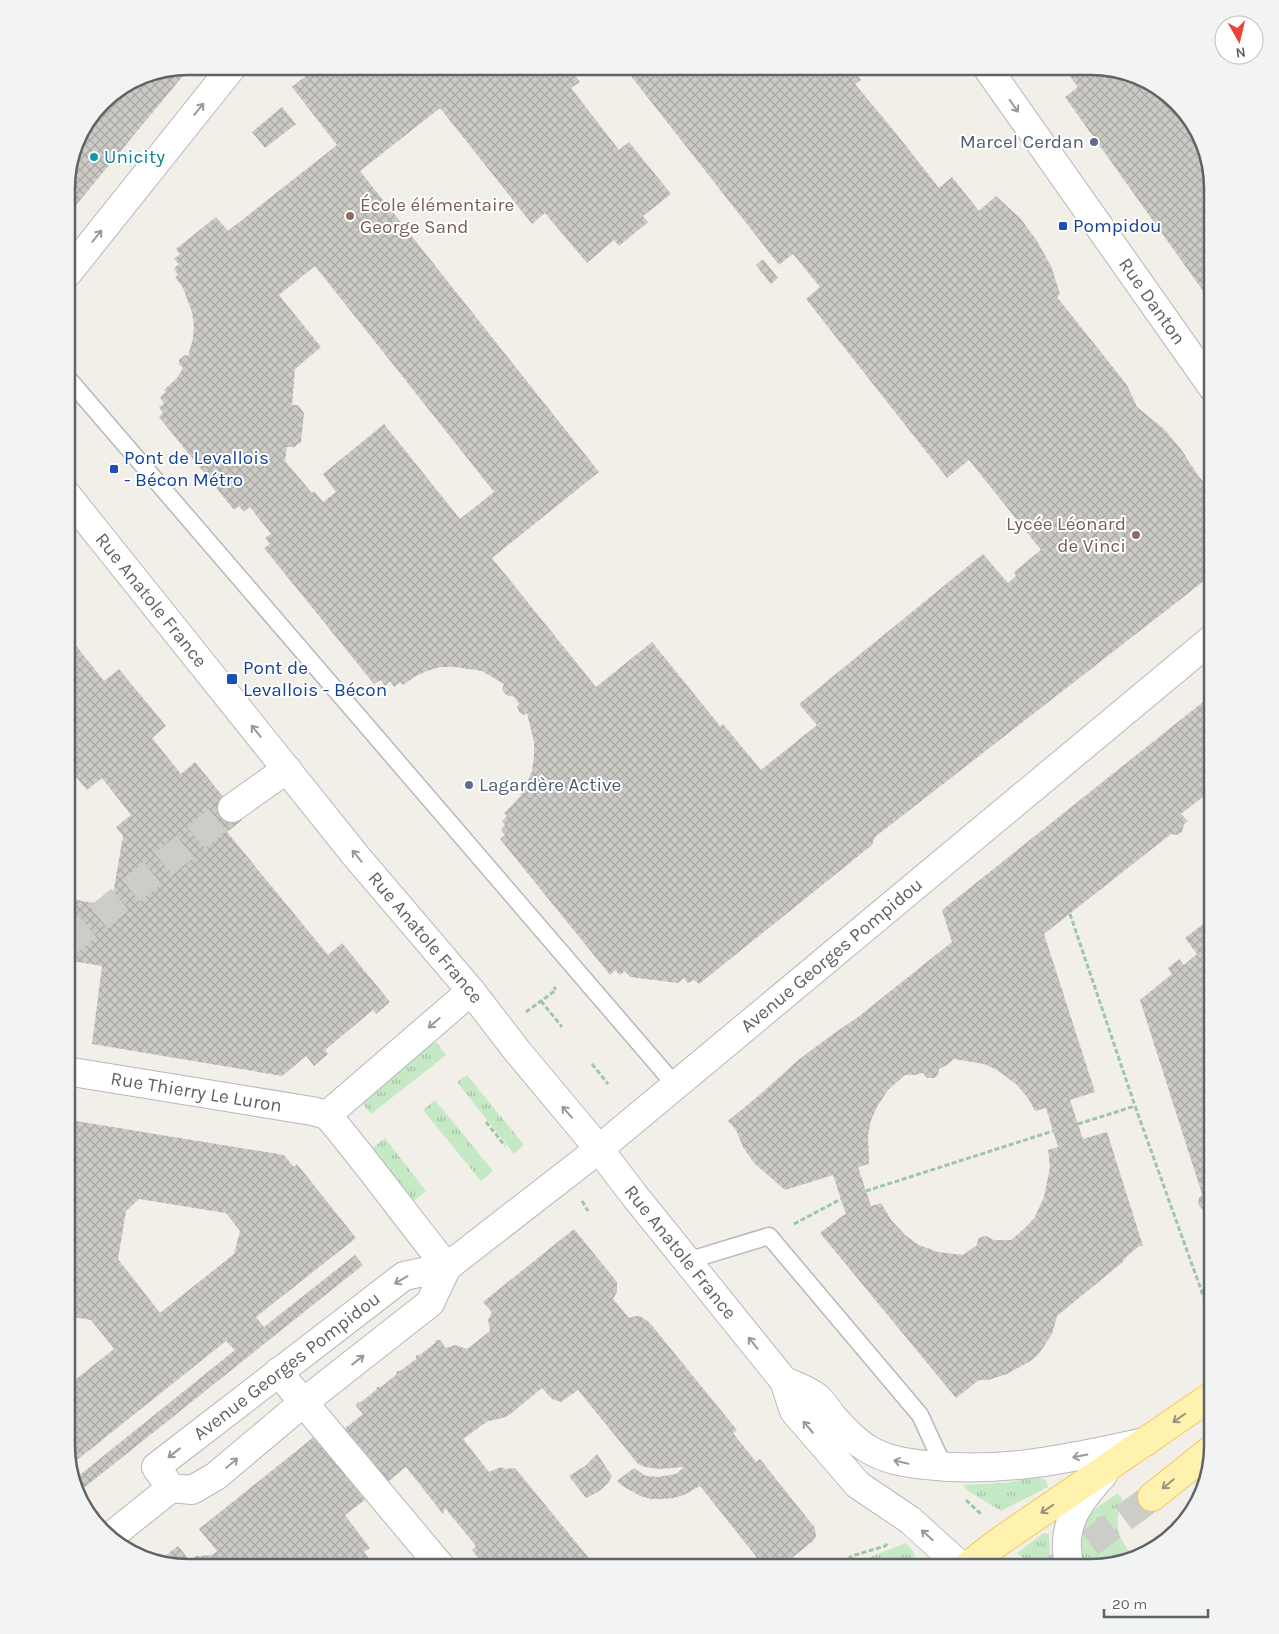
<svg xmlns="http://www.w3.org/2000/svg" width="1279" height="1634" font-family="Karla,sans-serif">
<defs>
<pattern id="grass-tufts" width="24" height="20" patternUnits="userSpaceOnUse" patternTransform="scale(1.25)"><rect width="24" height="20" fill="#c5e8c5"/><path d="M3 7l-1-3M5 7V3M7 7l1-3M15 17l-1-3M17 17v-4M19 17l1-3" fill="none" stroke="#a3c0a4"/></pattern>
<pattern id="building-cross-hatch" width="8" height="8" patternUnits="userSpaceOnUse" patternTransform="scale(1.25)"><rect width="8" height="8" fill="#cccac5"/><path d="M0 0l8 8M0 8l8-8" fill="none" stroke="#a9a8a4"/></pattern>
</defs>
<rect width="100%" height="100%" fill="#f1efe8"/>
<g fill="url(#grass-tufts)">
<polygon points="436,1042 446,1055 371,1114 361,1102 364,1097 431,1044"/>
<polygon points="467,1075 524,1145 514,1154 457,1082"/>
<polygon points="435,1100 493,1171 481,1181 423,1110"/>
<polygon points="385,1138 426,1191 411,1203 369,1151"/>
<polygon points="1038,1477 1046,1480 1048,1487 1001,1511 967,1490 965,1488 964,1485 1003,1483"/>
<path d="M1118,1493L1122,1499C1114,1523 1116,1537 1133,1555L1091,1568H1085C1078,1553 1077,1532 1087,1518C1094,1508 1108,1500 1118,1493Z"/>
<polygon points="1044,1533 1049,1534 1051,1568 1035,1568 1017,1553"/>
<path d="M906,1543C914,1551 917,1556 914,1568H853L862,1560Z"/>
</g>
<g fill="url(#building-cross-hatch)" fill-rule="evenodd">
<polygon points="188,66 191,66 67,216 67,180 79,134 107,97 142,75"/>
<path d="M318,66H568L580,82L571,88L619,150L629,142L671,194L643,216L648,222L619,246L614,240L587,263L545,213L532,224L440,108L360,171L599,472L492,558L596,687L652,642L720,726L723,724L761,770L817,725L799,704L983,554L1008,583L1016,576L1014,572L1041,550L969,460L947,478L806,299L820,287L793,254L779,265L623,66H850L861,80L855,84L895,132L939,188L952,177L979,211L996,196L1020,218L1037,241L1051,266L1060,294L1057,297L1127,385L1137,407L1164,429L1181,449L1195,471L1211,492L1213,490V574L875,837L872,845L699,984L694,980L688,983L684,978L678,983L630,977L625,971L620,975L615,970L610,975L500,839L505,835L501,830L505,825L502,821L507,816L504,813L519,798L526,785L532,771L534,756V742L527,713L524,715L520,713L517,707L519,703L513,696H508L504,693L502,689L504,684L482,671L455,667H440L427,671L414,677L403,685L400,682L394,687L390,681L385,686L381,680L374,684L264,548L270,544L265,538L271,534L250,507L244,512L239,506L234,510L159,417L163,413L159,407L164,404L160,397L166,392L164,390L177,378L183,368L179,364V360L185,355L188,356L193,338L194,326L192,312L183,288L175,277L178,275L174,268L179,264L174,259L180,254L176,249L216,217L228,231L337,145L292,87ZM315,266L494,492L460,519L384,424L323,474L336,492L323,502L314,491L312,493L285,461L287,447H294L301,442L304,413L298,405H292L295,369L321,347L279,295Z"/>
<polygon points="1062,66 1099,66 1108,69 1116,79 1123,74 1152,82 1192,121 1213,188 1213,305 1065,97 1078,87"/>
<polygon points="282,107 296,124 265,148 252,132"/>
<polygon points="763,259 778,278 771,284 756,265"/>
<polygon points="66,633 104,681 119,669 166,726 152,738 181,774 195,762 242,820 227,832 328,955 342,943 390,1002 376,1014 373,1010 325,1050 328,1054 314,1066 306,1056 282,1076 92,1044 102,966 66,960 66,898 111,906 123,836 116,827 131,815 102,778 87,790 66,765"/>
<path d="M1213,694V789L1181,814L1188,821L1184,824L1182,832L1177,835L1171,834L1044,934L1095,1092L1070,1100L1083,1139L1107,1132L1143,1246H1139L1123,1260L1124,1261L1057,1316L1052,1334L1040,1352L1032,1360L1007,1374L988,1380H979L956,1398L820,1233L842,1216L846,1214L833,1175L785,1190L754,1163L743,1147L736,1130L728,1121L763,1092L797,1061L833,1034L858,1017L952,942L942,910ZM954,1059L984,1064L997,1070L1017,1085L1028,1098L1035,1111L1046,1108L1058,1147L1048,1150L1050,1167L1044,1197L1035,1217L1027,1226L1011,1240H994L986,1236L981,1237L978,1239L977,1245L963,1255L938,1252L919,1245L905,1235L892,1221L881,1203L871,1206L858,1167L869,1164L868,1135L871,1120L878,1105L888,1090L905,1075H914L923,1073L927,1078H934L938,1075L939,1069L947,1065Z"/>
<polygon points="1213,916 1213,1228 1212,1228 1207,1211 1202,1209 1198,1204 1199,1198 1202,1194 1140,1000 1172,974 1168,968 1179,959 1184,965 1197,954 1185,938"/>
<path d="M76,1121L284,1155L294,1167L297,1164L356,1238L256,1317L264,1327L355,1255L363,1265L80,1491L76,1478L235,1350L226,1341L72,1464L66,1446V1387L114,1349L91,1320L66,1316V1182ZM139,1199L226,1213L240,1231L234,1254L160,1313L118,1259L126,1211Z"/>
<polygon points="574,1229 617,1282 617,1292 613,1299 629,1318 635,1316 640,1316 649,1322 737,1430 733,1433 756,1462 760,1459 815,1528 816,1537 813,1541 782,1566 774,1568 762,1564 700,1486 684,1495 673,1498 662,1499 651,1499 640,1496 621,1485 617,1481 634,1468 646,1476 658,1477 676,1474 684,1467 660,1469 645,1467 638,1464 578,1390 561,1402 552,1399 542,1388 508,1416 495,1420 488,1421 463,1439 489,1472 501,1467 505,1469 515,1468 597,1568 486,1568 472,1550 476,1546 445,1508 443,1514 406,1467 385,1484 343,1430 363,1414 356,1406 357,1403 361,1402 376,1390 377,1387 381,1387 396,1375 397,1371 400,1371 416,1359 416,1355 420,1355 435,1343 436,1340 440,1340 446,1348 455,1345 467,1349 490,1331 488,1320 492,1312 483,1302"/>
<polygon points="315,1436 365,1500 345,1515 370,1548 364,1552 376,1568 188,1568 160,1560 178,1546 190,1561 196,1556 212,1555 217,1551 199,1529"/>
<polygon points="597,1454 612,1476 608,1483 604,1487 598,1492 586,1498 569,1476 585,1466"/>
</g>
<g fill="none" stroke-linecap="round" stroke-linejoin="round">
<polyline stroke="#ccccc8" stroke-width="28" stroke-dasharray="28 14" stroke-linecap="butt" points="66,944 232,808"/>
<polyline stroke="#ccccc8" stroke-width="28" stroke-dasharray="28 14" stroke-linecap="butt" points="1056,1568 1152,1497"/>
<defs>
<g id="lane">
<polyline points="66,376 676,1086"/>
<polyline points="687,1261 769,1236 920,1415 944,1467"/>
</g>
<g id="street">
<path id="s1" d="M986,66L1213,388"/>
<polyline points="67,274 233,66"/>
<polyline points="232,808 287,769"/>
<path id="s2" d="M66,1071L312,1111L327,1115"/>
<path d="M327,1115C369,1164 406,1217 447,1267"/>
<polyline points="327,1115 471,991"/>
<path id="s3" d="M447,1267L430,1303L304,1402L216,1476L192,1490L171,1488L156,1467L404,1276L447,1267L599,1149L1213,638"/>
<polyline points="278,1372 442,1568"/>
<polyline points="111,1536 171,1488"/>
<path d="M1070,1568C1059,1528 1077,1503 1103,1475"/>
</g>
<g id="secondary">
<path id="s4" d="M66,494L356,856L471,991L518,1052L599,1149L634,1195L784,1381L794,1411L858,1485L910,1520L963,1568"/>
<path d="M784,1381C796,1386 808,1390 818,1398C823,1403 828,1410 832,1416C843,1428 854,1441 868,1449C886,1460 906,1463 926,1465C1000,1474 1073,1458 1145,1442"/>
</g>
<g id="primary">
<polyline points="1152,1497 1212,1449"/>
<polyline points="965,1568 1000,1541 1213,1395"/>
</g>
</defs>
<use href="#lane" stroke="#b5b8bc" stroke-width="19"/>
<use href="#street" stroke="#b5b8bc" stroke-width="30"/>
<use href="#secondary" stroke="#b6babf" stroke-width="30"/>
<use href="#primary" stroke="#f2c960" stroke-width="30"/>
<g stroke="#9cc7a9" stroke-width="3" stroke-dasharray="5 2.5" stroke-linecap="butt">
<polyline points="1070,914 1135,1106"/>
<polyline points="541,1001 562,1027"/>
<polyline points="526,1012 556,990 554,987"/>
<polyline points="592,1064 608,1084"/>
<polyline points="486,1122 505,1146"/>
<polyline points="1078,1124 1135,1106 1213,1323"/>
<polyline points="866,1191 1053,1131"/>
<polyline points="582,1201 588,1211"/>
<polyline points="794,1224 841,1199"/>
<polyline points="966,1500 982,1515"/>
<polyline points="836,1568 852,1556 885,1546 888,1543"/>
<polyline points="849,1568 852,1557"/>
</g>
<use href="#lane" stroke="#fff" stroke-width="16"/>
<use href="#street" stroke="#fff" stroke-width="28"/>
<use href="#secondary" stroke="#fff" stroke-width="28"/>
<use href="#primary" stroke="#fff2af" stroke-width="28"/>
</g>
<defs><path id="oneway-shaft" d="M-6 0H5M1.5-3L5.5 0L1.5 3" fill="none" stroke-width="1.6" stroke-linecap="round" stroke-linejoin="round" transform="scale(1.25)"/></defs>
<g stroke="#979a9d">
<use href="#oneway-shaft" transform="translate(1014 106) rotate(55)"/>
<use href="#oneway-shaft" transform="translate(199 109) rotate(-51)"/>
<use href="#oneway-shaft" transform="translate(97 236) rotate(-51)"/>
<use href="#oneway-shaft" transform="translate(256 731) rotate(-129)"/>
<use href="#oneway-shaft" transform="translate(357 856) rotate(-129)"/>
<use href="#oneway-shaft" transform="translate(434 1023) rotate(139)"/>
<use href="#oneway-shaft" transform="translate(567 1112) rotate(-131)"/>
<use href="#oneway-shaft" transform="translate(401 1280) rotate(149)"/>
<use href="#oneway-shaft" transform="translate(753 1343) rotate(-129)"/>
<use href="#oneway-shaft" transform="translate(358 1360) rotate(-38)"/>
<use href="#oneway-shaft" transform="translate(808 1427) rotate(-130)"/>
<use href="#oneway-shaft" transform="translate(174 1453) rotate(142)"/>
<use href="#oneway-shaft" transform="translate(1080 1456) rotate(169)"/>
<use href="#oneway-shaft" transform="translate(901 1462) rotate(-167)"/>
<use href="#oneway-shaft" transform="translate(232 1463) rotate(-40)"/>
<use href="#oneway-shaft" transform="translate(927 1535) rotate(-138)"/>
</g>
<g stroke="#979581">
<use href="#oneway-shaft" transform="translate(1179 1418) rotate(145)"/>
<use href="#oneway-shaft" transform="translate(1168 1484) rotate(141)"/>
<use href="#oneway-shaft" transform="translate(1047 1509) rotate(146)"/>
</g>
<g fill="#5c6f8a" stroke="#fff" stroke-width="2">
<circle cx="1094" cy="142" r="5"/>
<circle cx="469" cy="785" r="5"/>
</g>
<circle fill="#0f9aa8" stroke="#fff" stroke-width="2" cx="94" cy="157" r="5"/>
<g fill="#8d6e63" stroke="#fff" stroke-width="2">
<circle cx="350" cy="216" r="5"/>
<circle cx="1136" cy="535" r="5"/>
</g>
<g fill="#1a4fb4" stroke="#fff" stroke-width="2">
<rect x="1058" y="221" width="10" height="10" rx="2.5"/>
<rect x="109" y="464" width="10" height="10" rx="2.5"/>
<rect x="226" y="673" width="12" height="12" rx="2.5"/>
</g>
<g text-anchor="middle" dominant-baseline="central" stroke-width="4" stroke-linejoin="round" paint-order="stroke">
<g font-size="19" fill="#4e5e75" stroke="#fff" text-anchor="end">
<text x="1084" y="142">Marcel Cerdan</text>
<text x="479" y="785" text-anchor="start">Lagardère Active</text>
</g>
<g font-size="19" fill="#0d838f" stroke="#fff" text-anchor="start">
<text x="104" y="157">Unicity</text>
</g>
<g font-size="19" fill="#785e54" stroke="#fff" text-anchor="start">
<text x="360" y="205">École élémentaire<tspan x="360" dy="22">George Sand</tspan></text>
<text x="1126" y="524" text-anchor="end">Lycée Léonard<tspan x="1126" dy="22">de Vinci</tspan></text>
</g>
<g font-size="19" fill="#164399" stroke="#fff" text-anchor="start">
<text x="1073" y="226">Pompidou</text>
<text x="124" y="458">Pont de Levallois<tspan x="124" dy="22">- Bécon Métro</tspan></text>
<text x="243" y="668">Pont de<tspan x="243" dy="22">Levallois - Bécon</tspan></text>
</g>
<g font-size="19" fill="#5f6368" stroke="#fff">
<text stroke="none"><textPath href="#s1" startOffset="288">Rue Danton</textPath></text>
<text stroke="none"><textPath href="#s4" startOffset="136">Rue Anatole France</textPath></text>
<text stroke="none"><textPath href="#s4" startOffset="571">Rue Anatole France</textPath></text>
<text stroke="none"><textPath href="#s3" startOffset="1242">Avenue Georges Pompidou</textPath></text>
<text stroke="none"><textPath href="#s2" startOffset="132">Rue Thierry Le Luron</textPath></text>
<text stroke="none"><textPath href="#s4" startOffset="976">Rue Anatole France</textPath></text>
<text stroke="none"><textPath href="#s3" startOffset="555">Avenue Georges Pompidou</textPath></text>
</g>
</g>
<path d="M0 0H1279V1634H0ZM188 75H1091A113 113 0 0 1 1204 188V1446A113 113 0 0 1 1091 1559H188A113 113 0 0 1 75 1446V188A113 113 0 0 1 188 75Z" fill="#f2f3f3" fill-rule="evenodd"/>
<path fill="none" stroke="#5f6368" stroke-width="2.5" d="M188 75H1091A113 113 0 0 1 1204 188V1446A113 113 0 0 1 1091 1559H188A113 113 0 0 1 75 1446V188A113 113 0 0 1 188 75Z"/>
<g transform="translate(1239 40) rotate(172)"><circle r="24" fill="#ffffff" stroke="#bfc1c3"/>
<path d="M0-4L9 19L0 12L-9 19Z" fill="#ea4335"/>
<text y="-8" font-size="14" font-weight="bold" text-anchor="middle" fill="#5f6368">N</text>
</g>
<path d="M1104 1609v8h104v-8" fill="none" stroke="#5f6368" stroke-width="2.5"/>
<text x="1112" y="1609" font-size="15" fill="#5f6368" stroke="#ffffff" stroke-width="4" paint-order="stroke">20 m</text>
</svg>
